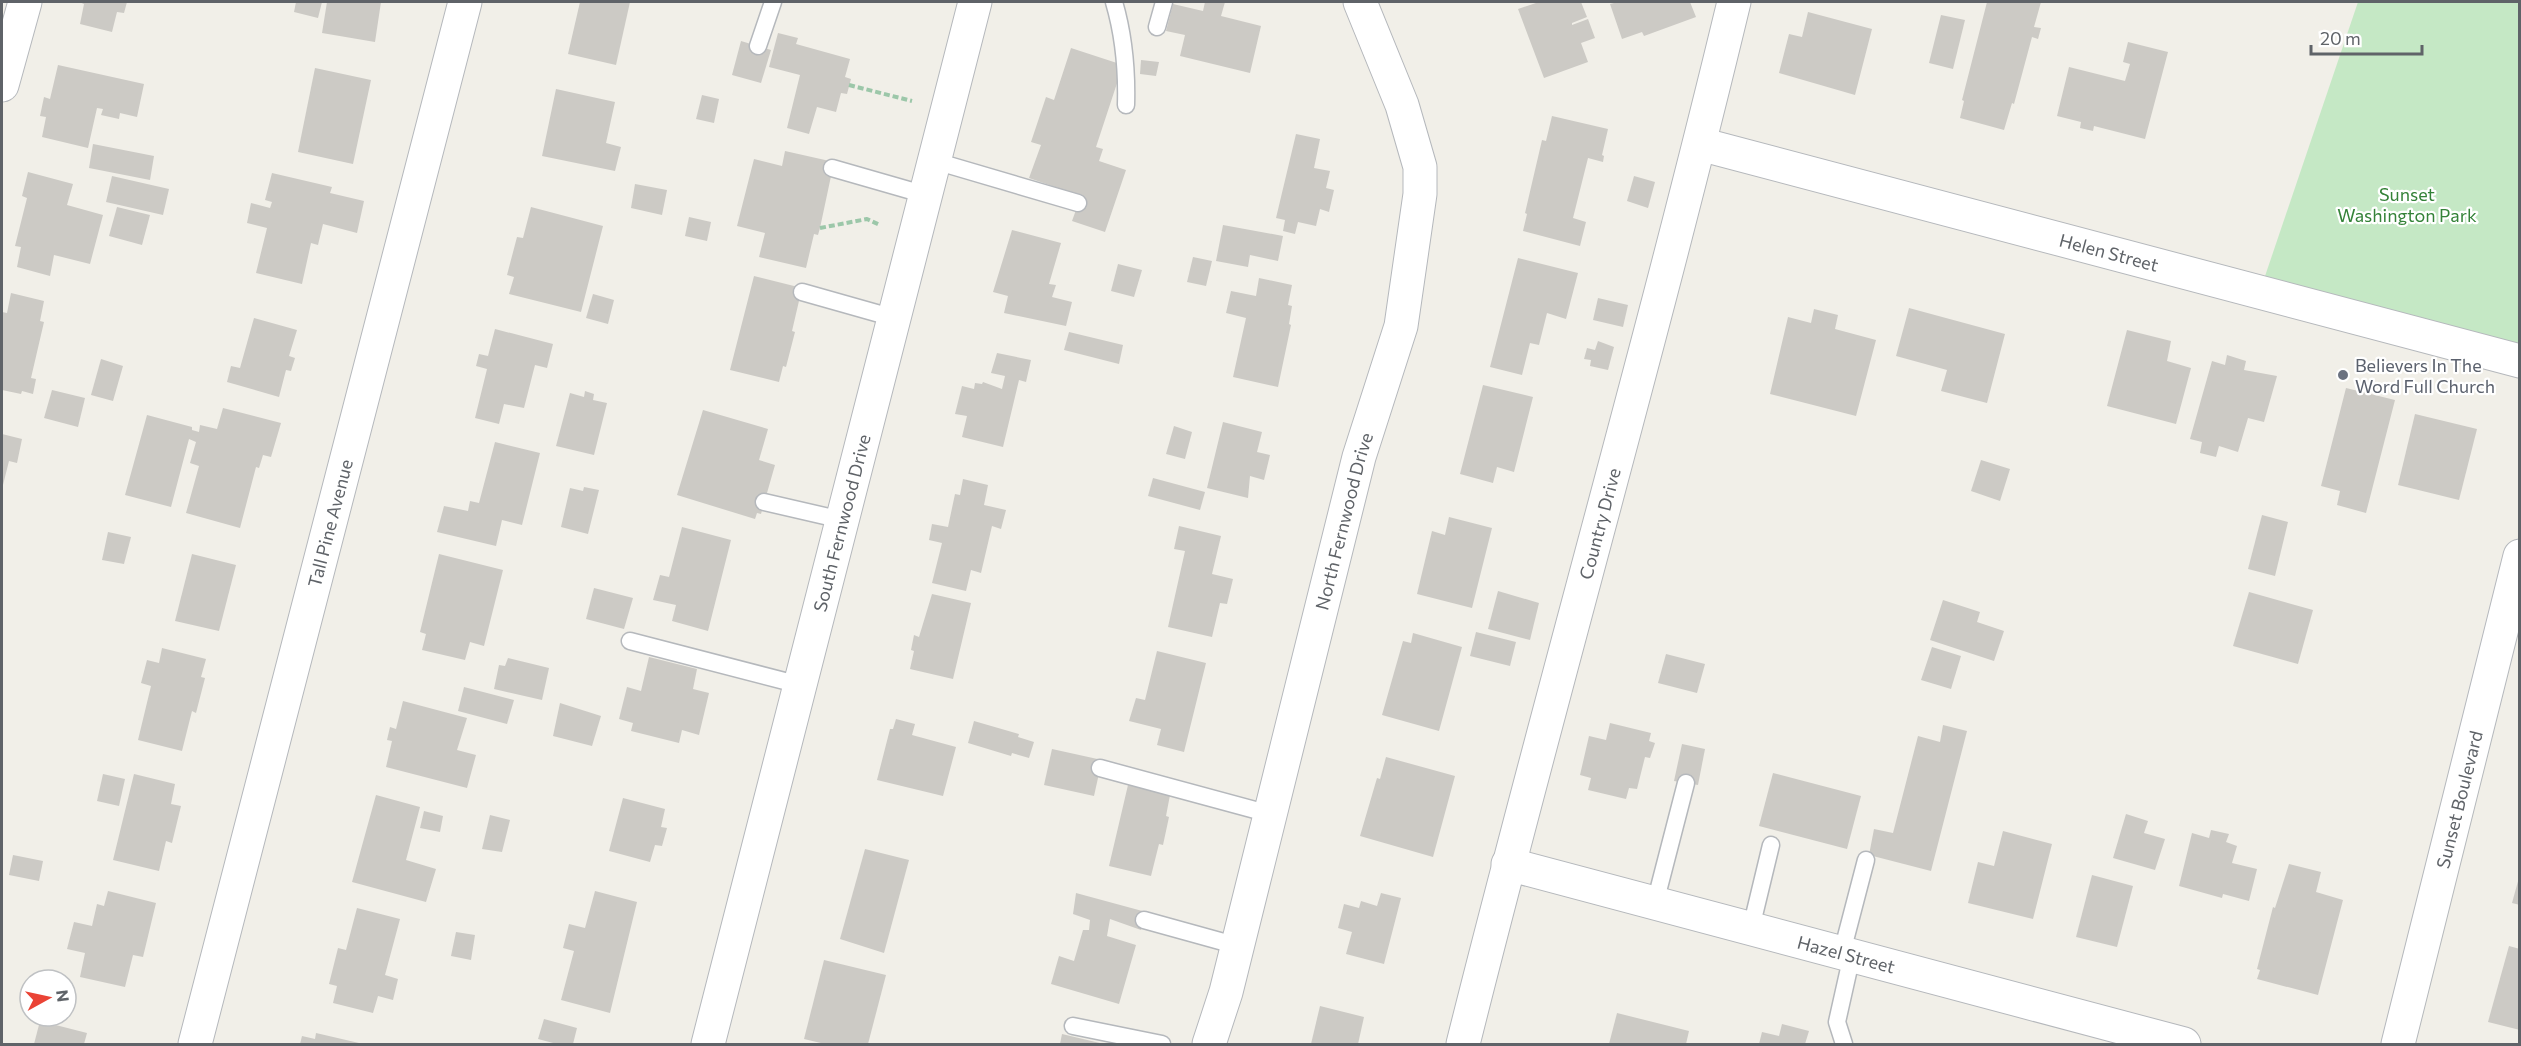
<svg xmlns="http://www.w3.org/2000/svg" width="2521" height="1046" font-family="Commissioner,sans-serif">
<rect width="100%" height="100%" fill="#f1efe8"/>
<polygon fill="#c5e8c5" points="2358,2 2519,2 2519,353 2262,285"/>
<g fill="#cccac5">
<polygon points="79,2 127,2 124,13 117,12 112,32 80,24 84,4"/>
<polygon points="296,2 322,2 318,18 294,12"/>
<polygon points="327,2 381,2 375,42 322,33"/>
<polygon points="580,2 630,2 616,65 568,54"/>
<polygon points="1205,2 1225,2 1221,16 1261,26 1250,73 1180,56 1185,35 1166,31 1173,4 1203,11"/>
<polygon points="1539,2 1581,2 1587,17 1572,23 1572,25 1588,19 1595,38 1581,43 1588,62 1544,78 1518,9"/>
<polygon points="1618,2 1690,2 1696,17 1644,36 1642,32 1622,39 1610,4"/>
<polygon points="1987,2 2041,2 2034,27 2041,28 2038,39 2032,37 2014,104 2012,103 2004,130 1960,118 1964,101 1962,100"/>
<polygon points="1808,12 1872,29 1855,95 1779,73 1789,34 1802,37"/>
<polygon points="1941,15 1965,20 1953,69 1929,63"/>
<polygon points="778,33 798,38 796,44 850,59 845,77 851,79 847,94 841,93 836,112 817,107 809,134 787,128 800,75 769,67"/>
<polygon points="741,41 771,50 761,83 732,75"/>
<polygon points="2128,42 2168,52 2145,139 2094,126 2093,131 2080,128 2081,122 2057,116 2069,67 2125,81 2130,64 2123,62"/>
<polygon points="1071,48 1123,65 1096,147 1103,149 1099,161 1126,170 1105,232 1072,221 1081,196 1029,178 1041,145 1031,142 1046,97 1054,100"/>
<polygon points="1141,60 1159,62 1156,76 1140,74"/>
<polygon points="58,65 144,84 137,117 120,113 119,119 101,115 103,109 97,108 88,148 42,137 46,117 40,116 44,97 50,99"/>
<polygon points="315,68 371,80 353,164 298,152"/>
<polygon points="556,89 615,102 606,143 621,147 615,171 542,156"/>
<polygon points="702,95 719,99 714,123 696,119"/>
<polygon points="1552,116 1608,129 1602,155 1604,156 1603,162 1588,158 1573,218 1586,222 1580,246 1523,231 1527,214 1525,213 1542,140 1546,141"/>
<polygon points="1296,134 1320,139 1314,168 1330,171 1326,188 1334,190 1329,212 1320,209 1316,226 1298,222 1295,234 1283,231 1285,220 1276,218"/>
<polygon points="93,144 154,156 150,180 89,168"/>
<polygon points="785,151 834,162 820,228 818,235 814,234 806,268 759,257 765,233 737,226 754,159 782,166"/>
<polygon points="28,172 73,184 67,205 103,215 90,264 54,255 50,276 17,267 21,247 15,246 27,198 22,196"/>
<polygon points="272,173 332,187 330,193 364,201 357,233 323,224 318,245 311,243 302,284 256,273 267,228 247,223 251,203 270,208 272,202 265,200"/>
<polygon points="112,176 169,189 163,215 106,202"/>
<polygon points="1634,176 1655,182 1648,208 1627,201"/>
<polygon points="635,184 667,190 662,215 631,208"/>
<polygon points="117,207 150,215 142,245 109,236"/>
<polygon points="531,207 603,226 581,312 509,294 514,277 507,275 517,237 523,238"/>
<polygon points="689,217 711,222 707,241 685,236"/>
<polygon points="1223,225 1283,236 1278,261 1250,255 1248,267 1216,261"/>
<polygon points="1012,230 1061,243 1049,284 1056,285 1052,297 1072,302 1066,326 1004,313 1008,296 993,292"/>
<polygon points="1193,257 1212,261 1206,286 1187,282"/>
<polygon points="1518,258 1578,273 1566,319 1547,313 1539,345 1530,343 1522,375 1490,367"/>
<polygon points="1118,264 1142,270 1134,297 1111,291"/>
<polygon points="754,276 802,288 792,331 795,332 786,367 783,366 779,382 730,370"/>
<polygon points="1259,278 1292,285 1288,305 1292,306 1289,324 1291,325 1278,387 1233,377 1246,318 1226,313 1231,291 1256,296"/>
<polygon points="11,293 44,301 40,321 44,322 31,378 36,379 33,394 22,391 21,394 2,390 2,312 7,313"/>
<polygon points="593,294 614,300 608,324 586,318"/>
<polygon points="1598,298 1628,305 1623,327 1593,320"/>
<polygon points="1909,308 2005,334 1987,403 1941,391 1947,370 1896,356"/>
<polygon points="1814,309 1838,315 1835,329 1876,340 1856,416 1770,394 1788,317 1811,323"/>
<polygon points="254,318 297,330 289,356 295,358 291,371 286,370 279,397 227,382 231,366 240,368"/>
<polygon points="495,329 553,344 547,368 535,365 524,408 504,404 499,424 475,418 487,369 476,366 479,354 488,356"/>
<polygon points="2127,330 2171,341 2167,361 2191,368 2176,424 2107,406"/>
<polygon points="1069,332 1123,345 1119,364 1064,350"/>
<polygon points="1598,341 1614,347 1608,370 1590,366 1591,360 1584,359 1587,348 1595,350"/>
<polygon points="997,353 1031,360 1026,382 1019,380 1003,447 962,437 967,416 955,414 962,386 974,389 975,383 982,384 983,382 1002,389 1005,376 991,373"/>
<polygon points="2227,355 2246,361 2244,370 2277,376 2264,422 2248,418 2238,452 2219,446 2216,457 2200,453 2202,442 2190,439 2212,361 2225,365"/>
<polygon points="101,359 123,366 113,401 91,395"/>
<polygon points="1483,385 1533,397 1514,472 1497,467 1493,483 1460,474"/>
<polygon points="2346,388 2395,400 2366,513 2337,505 2340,491 2321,486"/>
<polygon points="52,390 85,398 78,427 44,418"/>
<polygon points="585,391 594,394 593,400 607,403 594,455 556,446 570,393 584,397"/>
<polygon points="223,408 281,423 271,457 263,455 259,468 256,467 240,528 186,513 199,466 190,463 196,442 189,439 171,507 125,495 147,415 192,427 192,430 199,432 200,425 217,429"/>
<polygon points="703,410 768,429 759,460 775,465 761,514 757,513 755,519 677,495"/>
<polygon points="2415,414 2477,429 2459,500 2398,485"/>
<polygon points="1223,422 1262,432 1257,452 1270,455 1264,480 1250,476 1248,498 1207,488"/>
<polygon points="1174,426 1192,432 1185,459 1166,454"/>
<polygon points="2,434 22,439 17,463 9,461 2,489"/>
<polygon points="495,442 540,453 522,525 502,520 496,546 437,532 444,506 468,511 470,501 479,503"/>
<polygon points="1981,460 2010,469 2000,501 1971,491"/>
<polygon points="1153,478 1205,492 1200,510 1148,496"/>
<polygon points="963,479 988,485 984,505 1006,510 1001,529 992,526 981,573 971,570 966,591 932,583 942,543 929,540 932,524 948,527 955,494 960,495"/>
<polygon points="584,487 599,490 588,534 561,527 570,488 583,491"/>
<polygon points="2262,515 2288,522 2275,576 2248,569"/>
<polygon points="1449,517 1492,528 1472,608 1417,594 1432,531 1445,535"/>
<polygon points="1179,526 1221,536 1212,574 1233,579 1227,604 1220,603 1212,637 1168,627 1185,551 1174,549"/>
<polygon points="682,527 731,540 708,631 672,621 676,605 653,600 660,575 669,577"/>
<polygon points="108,532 131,537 124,564 102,560"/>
<polygon points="192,554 236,565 219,631 175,621"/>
<polygon points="439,554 503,570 484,646 470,642 465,660 422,650 426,634 420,632"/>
<polygon points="594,588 633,598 624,629 586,619"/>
<polygon points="1498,591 1539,603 1530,640 1488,629"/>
<polygon points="2249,592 2313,610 2298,664 2233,646"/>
<polygon points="932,594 971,603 953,679 910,669 914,651 911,650 914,635 919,637"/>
<polygon points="1943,600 1980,612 1977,622 2004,631 1994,661 1930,640"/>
<polygon points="1476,632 1516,642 1510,666 1470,656"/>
<polygon points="1413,633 1462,647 1439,731 1382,715 1403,641 1411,643"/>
<polygon points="1932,647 1961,656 1951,689 1921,680"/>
<polygon points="162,648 206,659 201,677 205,678 196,713 192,711 182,751 138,740 151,686 141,683 147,660 159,663"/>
<polygon points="1157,651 1206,663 1184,752 1157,745 1161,729 1129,721 1136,698 1145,700"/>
<polygon points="1666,654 1705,664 1697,693 1658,683"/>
<polygon points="649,657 697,669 693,689 709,693 699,735 682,730 679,743 631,731 633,723 619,719 627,687 641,691"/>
<polygon points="508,658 549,668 542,700 494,689 499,665 505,666"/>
<polygon points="464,687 514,700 507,724 458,711"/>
<polygon points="403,701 467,718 457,750 476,755 467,788 386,767 392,741 387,740 390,727 396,729"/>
<polygon points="560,703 601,716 592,746 553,736"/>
<polygon points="896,719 915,724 912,735 956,747 943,796 877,780 890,729 893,729"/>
<polygon points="974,721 1019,734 1018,737 1034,742 1029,758 1012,753 1011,756 968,743"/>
<polygon points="1610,723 1651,733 1649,741 1655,743 1650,758 1645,757 1637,789 1629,788 1626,799 1588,790 1591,778 1580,775 1589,736 1606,740"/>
<polygon points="1943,725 1967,731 1931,871 1869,855 1874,829 1893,833 1918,736 1940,742"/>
<polygon points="1682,744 1705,749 1698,785 1674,781"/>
<polygon points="1052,749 1102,760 1094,796 1044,785"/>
<polygon points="1386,757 1455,776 1433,857 1360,836 1377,778 1380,779"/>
<polygon points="1773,773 1861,796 1847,849 1759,826"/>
<polygon points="103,774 125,779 119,806 97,801"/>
<polygon points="134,774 175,784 171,804 181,806 172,843 166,841 159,871 113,860"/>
<polygon points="1128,785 1170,795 1166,816 1169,817 1163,845 1159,844 1151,876 1109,866"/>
<polygon points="376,795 420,807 406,860 436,869 426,902 352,882"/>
<polygon points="623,798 665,809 661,827 667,828 662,846 655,845 650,862 609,851"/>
<polygon points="424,811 443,816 440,832 420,828"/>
<polygon points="2126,814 2148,821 2144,833 2165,839 2155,870 2113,858"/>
<polygon points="490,815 510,820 502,852 482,849"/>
<polygon points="2211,830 2229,834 2226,842 2237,846 2232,863 2257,869 2249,901 2223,894 2222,898 2179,886 2192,833 2209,838"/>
<polygon points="2003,831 2052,844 2033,919 1968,903 1978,862 1994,866"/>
<polygon points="865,849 909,860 884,953 840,939"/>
<polygon points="13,855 43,861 39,881 9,875"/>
<polygon points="2289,864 2321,872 2316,892 2343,900 2318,995 2257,979 2260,970 2257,969 2273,907 2275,908"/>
<polygon points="2520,874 2520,905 2512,903"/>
<polygon points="2092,875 2133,886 2117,947 2076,937"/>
<polygon points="108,891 156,903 143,957 133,955 125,987 80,977 85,953 67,949 74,922 92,926 97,904 104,906"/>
<polygon points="595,891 637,902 610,1013 561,1000 574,951 563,948 569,924 585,928"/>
<polygon points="1076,893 1146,912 1141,930 1110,919 1107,936 1136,945 1119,1004 1051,984 1059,956 1074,961 1083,930 1089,930 1090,920 1073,914"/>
<polygon points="1381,893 1401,898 1384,964 1346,954 1352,932 1338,928 1344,904 1359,908 1361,901 1377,906"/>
<polygon points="357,908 400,919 385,975 398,979 393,1000 378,996 373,1013 333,1003 337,986 329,984 338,948 346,950"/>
<polygon points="456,932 475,935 471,960 451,956"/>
<polygon points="2509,946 2520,949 2520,1030 2488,1022"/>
<polygon points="824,960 886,975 868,1044 825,1044 804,1039"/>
<polygon points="1320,1006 1364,1017 1358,1044 1311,1044"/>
<polygon points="1617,1013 1689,1031 1686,1044 1609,1044"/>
<polygon points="544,1019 577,1028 573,1044 557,1044 538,1039"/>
<polygon points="40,1021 87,1033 84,1044 34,1044"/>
<polygon points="1782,1024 1809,1031 1805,1044 1759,1044 1762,1032 1779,1036"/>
<polygon points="316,1033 359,1043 358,1044 300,1044 302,1036 315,1039"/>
<polygon points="1062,1034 1104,1044 1060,1044"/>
</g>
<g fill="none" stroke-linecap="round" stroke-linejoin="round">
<defs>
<g id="service">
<path d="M1114,2C1124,36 1127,70 1126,105"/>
<polyline points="1157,27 1164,2"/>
<polyline points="758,46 773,2"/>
<polyline points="935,161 1078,203"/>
<polyline points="832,168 926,195"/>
<polyline points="802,292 894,318"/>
<polyline points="764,502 842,520"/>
<polyline points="630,641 800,685"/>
<polyline points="1100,768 1270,814"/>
<polyline points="1655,903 1686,783"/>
<polyline points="1144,920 1238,946"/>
<polyline points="1751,928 1771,845"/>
<polyline points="1842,952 1866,860"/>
<polyline points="1073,1026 1162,1044"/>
<polyline points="1844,1044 1837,1022 1852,955"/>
</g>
<g id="minor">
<polyline points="2,85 25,2"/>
<path id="s1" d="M1700,144L2520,361"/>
<path id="s2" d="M1508,864L2184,1044"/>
<path id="s3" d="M195,1044L465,2"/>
<path id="s4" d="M708,1044L975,2"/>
<path id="s5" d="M1209,1044L1226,992L1359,457L1401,326L1420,194V167L1402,105L1360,2"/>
<path id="s6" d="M1463,1044C1550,696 1650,351 1734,2"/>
<path id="s7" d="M2398,1044L2520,556"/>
</g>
</defs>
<use href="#service" stroke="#b5b8bc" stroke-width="19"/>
<use href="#minor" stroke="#b5b8bc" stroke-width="35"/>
<g stroke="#9cc7a9" stroke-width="4" stroke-dasharray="6 3" stroke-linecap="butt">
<polyline points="849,85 912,101"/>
<polyline points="820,228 867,219 880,225"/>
</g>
<use href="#service" stroke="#fff" stroke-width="16"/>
<use href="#minor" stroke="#fff" stroke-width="33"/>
</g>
<circle fill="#6b7280" stroke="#fff" stroke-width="2" cx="2343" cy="375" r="6"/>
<g text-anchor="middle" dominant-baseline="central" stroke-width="4.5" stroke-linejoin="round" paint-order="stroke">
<g font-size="18" fill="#348238" stroke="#fff">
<text x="2407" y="194">Sunset<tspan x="2407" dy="21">Washington Park</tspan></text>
</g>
<g font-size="18" fill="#5f6368" stroke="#fff">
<text stroke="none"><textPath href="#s1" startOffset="423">Helen Street</textPath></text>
<text stroke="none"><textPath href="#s5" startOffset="540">North Fernwood Drive</textPath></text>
<text stroke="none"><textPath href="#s3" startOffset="538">Tall Pine Avenue</textPath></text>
<text stroke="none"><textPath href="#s4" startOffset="538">South Fernwood Drive</textPath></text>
<text stroke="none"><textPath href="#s6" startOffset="538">Country Drive</textPath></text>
<text stroke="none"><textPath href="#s7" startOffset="252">Sunset Boulevard</textPath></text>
<text stroke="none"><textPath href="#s2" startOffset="350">Hazel Street</textPath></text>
</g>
<g font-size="18" fill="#5b616d" stroke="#fff" text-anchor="start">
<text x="2355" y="365">Believers In The<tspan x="2355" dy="21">Word Full Church</tspan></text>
</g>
</g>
<rect width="2521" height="1046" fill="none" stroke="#5f6368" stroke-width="6"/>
<g transform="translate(48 998) rotate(82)"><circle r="28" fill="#ffffff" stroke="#bfc1c3" stroke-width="1.5"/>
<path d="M0-4.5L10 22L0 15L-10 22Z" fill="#ea4335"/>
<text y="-9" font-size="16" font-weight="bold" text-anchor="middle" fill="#5f6368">N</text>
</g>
<path d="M2311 45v9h111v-9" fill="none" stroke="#5f6368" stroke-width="3"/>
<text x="2320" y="45" font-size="18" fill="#5f6368" stroke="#ffffff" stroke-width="4.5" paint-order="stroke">20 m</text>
</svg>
